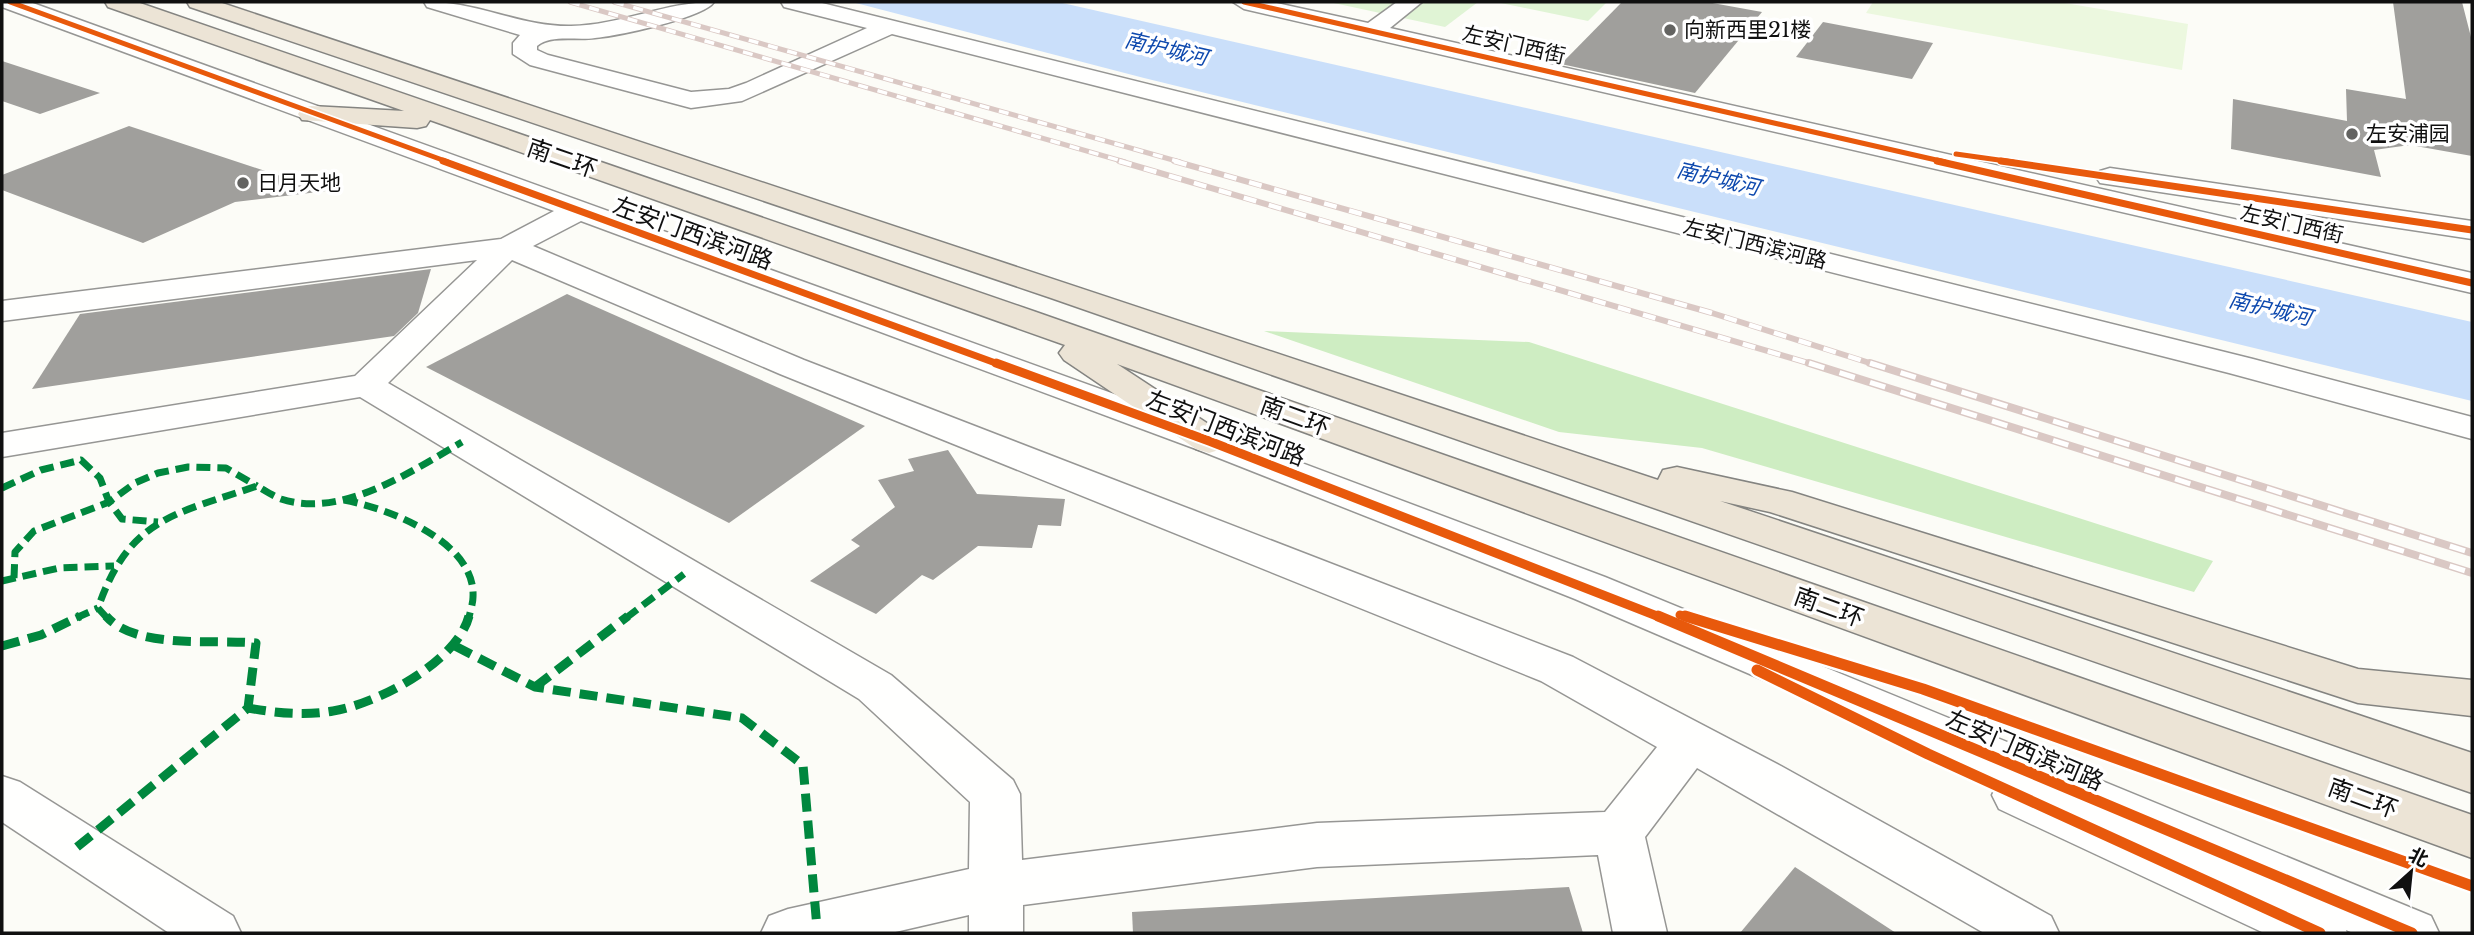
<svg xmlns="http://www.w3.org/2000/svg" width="2474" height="935" font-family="'Libre Baskerville','Noto Sans SC',serif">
<rect width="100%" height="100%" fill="#fcfcf7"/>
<g fill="#e0f4d5">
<polygon points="1329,2 1478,2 1445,27"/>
<polygon points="1496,2 1607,2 1588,21"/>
</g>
<polygon fill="#ceedc2" points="1264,331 1529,342 2213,561 2194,592 1702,448 1559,432"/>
<polygon fill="#ecf8df" points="1873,2 2059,2 2188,24 2182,70 1866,13"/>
<polygon fill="#cadffa" points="852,2 1058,2 2472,322 2472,401 1144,78"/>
<g fill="#a09f9c">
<polygon points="1622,2 1707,2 1762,12 1695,93 1561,64"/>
<polygon points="2393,2 2462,2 2472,41 2472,156 2410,145 2374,150 2381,177 2231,149 2233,99 2347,121 2346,89 2406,99"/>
<polygon points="1823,22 1933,43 1912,79 1796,57"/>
<polygon points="2,61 100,93 40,114 2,101"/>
<polygon points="129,126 326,191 235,202 143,243 2,190 2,175"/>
<polygon points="431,269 418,313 394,336 32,389 80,314"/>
<polygon points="567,294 865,426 729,523 426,367"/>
<polygon points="948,450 977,494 1065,499 1061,526 1038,525 1032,548 978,546 933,580 922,575 876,614 810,581 860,546 851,540 895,507 878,480 914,471 908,459"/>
<polygon points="1795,867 1896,933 1740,933"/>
<polygon points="1569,887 1583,933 1133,933 1132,912"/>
</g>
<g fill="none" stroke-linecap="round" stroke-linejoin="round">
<defs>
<g id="minor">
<path d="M2,2H30L1222,433L1605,577L2431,916L2439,933H2353L2346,930L2347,933H2264L1999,809L1992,795L1999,781L1575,599L1196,449L581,221L533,246L804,360L1573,657L1781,766L2051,916L2059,933H1984L1697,768L1645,837L1667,933H1613L1598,855L1317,867L1023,905V933H969V915L891,933H761L769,916L788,909L969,869L970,802L859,699L360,397L2,457V433L355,376L477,260L2,321V301L501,239L554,211L2,7ZM512,260L780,374L1541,681L1657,747L1605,812L1317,823L1022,860L1020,794L1013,780L891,675L388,383Z"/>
<path d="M424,2C475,0 520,27 571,26C621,25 665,2 714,2C704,18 617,36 595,38C576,41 552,34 537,46V50L548,55L691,92L729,89L746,83L867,28L784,7L781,2H818L2253,359L2472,417V439L2229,373L892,34L742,101L691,108L530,65L513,54V43L520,35L427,7Z"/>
<polygon points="1233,2 1272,2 1368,23 1397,2 1422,2 1390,28 2472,273 2472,293 1244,9"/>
<polygon points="2110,168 2472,221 2472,239 2100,183 2096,177 2100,171"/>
<polygon points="2,776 20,782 233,916 241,933 169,933 2,822"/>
</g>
<g id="highway">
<polygon points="105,2 137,2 1036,312 2472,815 2472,858 1117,364 1222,433 1228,441 1222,449 1209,453 1196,449 1064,360 1059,353 1065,345 430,120 426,126 417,128 302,120 298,114 302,108 311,106 404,111 108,7"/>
<polygon points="187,2 219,2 1658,480 1663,470 1677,467 1792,492 2358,669 2472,680 2472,716 2358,703 1770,512 1720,501 2472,753 2472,793 1051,298 190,7"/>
</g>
</defs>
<use href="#minor" stroke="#969694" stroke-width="3"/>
<use href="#highway" stroke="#848481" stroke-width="3"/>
<use href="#minor" fill="#fffffe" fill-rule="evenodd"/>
<use href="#highway" fill="#ece4d6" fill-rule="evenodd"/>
<defs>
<g id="rail-far2">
<polyline points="570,2 1125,162"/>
<polyline points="614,2 1180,162"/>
</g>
<g id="rail-far1">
<polyline points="1119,161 1815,365"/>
<polyline points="1174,161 1712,313 1876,365"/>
</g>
<g id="rail">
<polyline points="1809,363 2472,573"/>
<polyline points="1870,363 2472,553"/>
</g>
</defs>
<use href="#rail-far2" stroke="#dac8c4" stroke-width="5"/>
<use href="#rail-far1" stroke="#dac8c4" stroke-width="6"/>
<use href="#rail" stroke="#dac8c4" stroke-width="8"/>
<use href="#rail-far2" stroke="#fff" stroke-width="3.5" stroke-dasharray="10" stroke-linecap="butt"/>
<use href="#rail-far1" stroke="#fff" stroke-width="4.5" stroke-dasharray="13" stroke-linecap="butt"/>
<use href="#rail" stroke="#fff" stroke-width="5" stroke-dasharray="16" stroke-linecap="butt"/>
<g stroke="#00873e" stroke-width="7" stroke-dasharray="14 7" stroke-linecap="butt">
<polyline points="2,488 41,470 81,460 100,478 109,502 122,519 158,522"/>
<path d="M344,500C387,508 476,541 473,597C473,604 470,611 469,618"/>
<polyline points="14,578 15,552 34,531 109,502 135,483 158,473 188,467 226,468 257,486"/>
<polyline points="2,581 59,568 114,566"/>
<polyline points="76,618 98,608"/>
<path d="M107,618L98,608C129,518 175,514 257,486C264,490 273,496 281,499C342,519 412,471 462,442"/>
<polyline points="626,618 684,574"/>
</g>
<g stroke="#00873e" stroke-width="9" stroke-dasharray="18 9" stroke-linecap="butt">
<polyline points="2,646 41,635 80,616"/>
<polyline points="455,646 535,687 742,718 803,765 817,928"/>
<polyline points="535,687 628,616"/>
<path d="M248,708C276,713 305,716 333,711C377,704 457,662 469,616"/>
<path d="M77,847L248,708L256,643C214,639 136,650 106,616"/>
</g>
<defs>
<g id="cycleway-far3">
<polyline points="10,2 448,162"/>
<polyline points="1244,2 1945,162"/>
<polyline points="1956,154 2013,162"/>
</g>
<g id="cycleway-far2">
<polyline points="443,161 1001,365"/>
<polyline points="1937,161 2472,283"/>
<polyline points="2001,161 2472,230"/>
</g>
<g id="cycleway-far1">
<polyline points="996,363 1209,441 1662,618"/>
<polyline points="1680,615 1691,618"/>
</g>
<g id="cycleway">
<polyline points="1658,616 2412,933"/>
<polyline points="1685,616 1923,689 2472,886"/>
<polyline points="1757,670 1928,754 2320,933"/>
</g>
</defs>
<use href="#cycleway-far3" stroke="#fff" stroke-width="8"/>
<use href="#cycleway-far2" stroke="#fff" stroke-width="10"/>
<use href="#cycleway-far1" stroke="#fff" stroke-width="13"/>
<use href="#cycleway" stroke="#fff" stroke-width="16"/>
<use href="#cycleway-far3" stroke="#e8590c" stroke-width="5"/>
<use href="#cycleway-far2" stroke="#e8590c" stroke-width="7"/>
<use href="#cycleway-far1" stroke="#e8590c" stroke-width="9"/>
<use href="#cycleway" stroke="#e8590c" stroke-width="11"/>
</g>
<g fill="#636361" stroke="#fff" stroke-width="2.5">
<circle cx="1670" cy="30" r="7"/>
<circle cx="2352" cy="134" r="7"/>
<circle cx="243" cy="183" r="7"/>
</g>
<g text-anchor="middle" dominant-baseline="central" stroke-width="7" stroke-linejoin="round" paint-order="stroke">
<g font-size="21" fill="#101010" stroke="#fff" text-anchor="start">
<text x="1684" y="30">向新西里21楼</text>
<text x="2366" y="134">左安浦园</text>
<text x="257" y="183">日月天地</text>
</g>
<g font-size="21" fill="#101010" stroke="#fff">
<text transform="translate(1514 45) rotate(13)">左安门西街</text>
<text transform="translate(2292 224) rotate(13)">左安门西街</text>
<text transform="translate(1755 244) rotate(14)">左安门西滨河路</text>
</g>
<g font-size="21" font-style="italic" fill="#0e49ae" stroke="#fff">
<text transform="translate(1166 49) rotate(13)">南护城河</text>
<text transform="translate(1718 179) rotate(13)">南护城河</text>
<text transform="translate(2270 309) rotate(13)">南护城河</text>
</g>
<g font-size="24" fill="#101010" stroke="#fff">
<text transform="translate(562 158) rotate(19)">南二环</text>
<text transform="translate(693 233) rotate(20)">左安门西滨河路</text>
<text transform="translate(1295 416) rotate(20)">南二环</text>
<text transform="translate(1226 428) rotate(21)">左安门西滨河路</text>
<text transform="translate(1829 607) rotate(20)">南二环</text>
<text transform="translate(2025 750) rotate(23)">左安门西滨河路</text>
<text transform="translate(2363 798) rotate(20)">南二环</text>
</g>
</g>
<rect width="2474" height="935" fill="none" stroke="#101010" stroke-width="7"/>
<g transform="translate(2411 872) rotate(27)" stroke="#ffffff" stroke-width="5" paint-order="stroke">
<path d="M0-5L12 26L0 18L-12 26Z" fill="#101010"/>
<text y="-10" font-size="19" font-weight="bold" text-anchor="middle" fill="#101010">北</text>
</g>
</svg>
